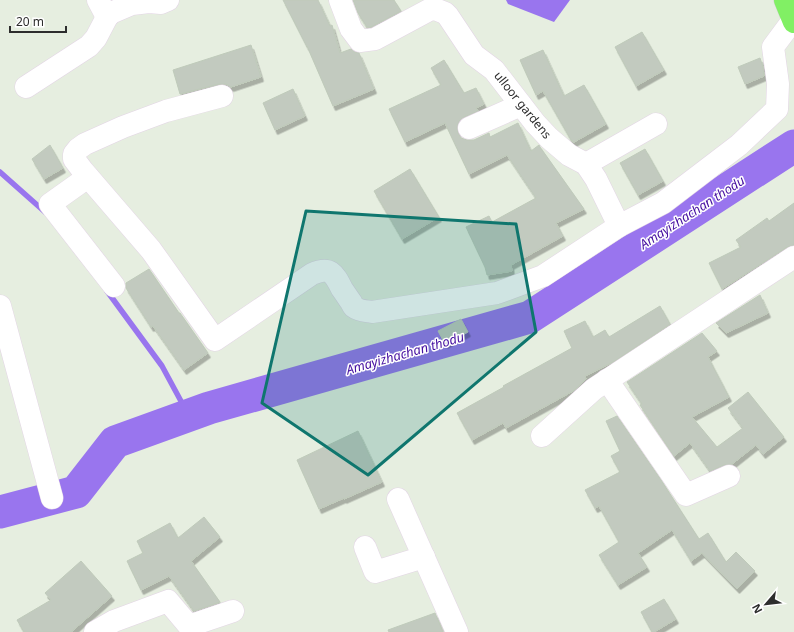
<svg xmlns="http://www.w3.org/2000/svg" width="794" height="632" font-family="'Noto Sans',sans-serif">
<defs>
<filter id="shadow"><feDropShadow dx="2.5" dy="4.5" stdDeviation="0" flood-color="#0004"/></filter>
</defs>
<rect width="100%" height="100%" fill="#e6eee0"/>
<polygon fill="#9975ee" points="506,0 570,0 554,22 508,4"/>
<g fill="none" stroke-linecap="round" stroke-linejoin="round">
<g stroke="#9975ee" stroke-width="5.5">
<polyline points="0,172 45,212"/>
<polyline points="107,291 162,366 189,416"/>
</g>
<polyline stroke="#9975ee" stroke-width="33" points="0,512 76,492 115,442 209,408 530,317 794,146"/>
</g>
<g fill="#c2cabf" stroke="#bfcaba" filter="url(#shadow)">
<polygon points="283,0 318,0 330,26 332,25 340,53 351,49 355,52 359,53 374,89 333,106 307,46 307,47"/>
<polygon points="353,0 394,0 401,11 371,27 367,27 358,13"/>
<polygon points="642,32 664,70 636,86 615,47"/>
<polygon points="251,45 261,77 231,87 226,84 219,84 180,94 173,70"/>
<polygon points="543,50 564,96 584,85 606,124 574,142 571,140 543,91 536,95 520,60"/>
<polygon points="760,58 763,67 764,76 745,84 738,67"/>
<polygon points="444,60 464,93 476,88 484,104 476,108 478,111 464,117 459,121 457,127 458,133 461,138 467,140 474,140 489,133 490,137 518,123 531,151 539,145 540,147 584,209 556,223 563,236 511,265 512,271 487,275 485,267 466,227 489,216 492,222 536,198 507,155 469,174 445,123 405,142 389,109 441,85 431,68"/>
<polygon points="293,89 305,116 275,130 263,103"/>
<polygon points="50,145 63,168 44,179 32,159"/>
<polygon points="645,149 663,181 638,195 620,163"/>
<polygon points="410,169 439,217 402,239 374,191"/>
<polygon points="794,203 794,245 787,247 722,289 709,263 741,247 736,240 767,218 769,221"/>
<polygon points="149,269 179,313 180,313 208,353 184,370 153,326 151,327 126,288 126,283"/>
<polygon points="760,295 768,313 726,333 716,323"/>
<polygon points="660,306 670,324 613,362 585,376 586,379 573,391 506,428 503,423 472,440 457,413 504,387 503,386 572,348 564,331 585,321 593,337 605,330 609,337"/>
<polygon points="461,319 468,332 445,344 438,331"/>
<polygon points="702,333 717,351 708,357 729,397 692,417 717,447 743,428 728,408 748,392 784,437 763,454 756,445 732,464 724,465 710,471 690,443 674,456 640,405 642,404 627,382"/>
<polygon points="617,416 661,480 699,539 708,533 726,562 736,552 755,571 737,589 702,553 691,561 672,530 638,553 647,567 618,585 599,555 619,542 599,506 595,508 585,490 620,472 611,456 620,451 606,421"/>
<polygon points="358,431 382,482 344,499 344,498 319,509 297,460"/>
<polygon points="204,517 220,537 191,561 220,602 194,611 169,576 141,590 127,561 143,553 137,541 170,523 178,538"/>
<polygon points="81,561 112,596 71,632 24,632 17,620 51,600 45,593"/>
<polygon points="664,599 676,619 654,632 652,632 641,612"/>
<polygon points="435,613 443,632 389,632 388,630"/>
</g>
<g fill="none" stroke-linecap="round" stroke-linejoin="round">
<defs>
<g id="minor">
<polyline points="98,0 107,17"/>
<polyline points="340,0 351,29 360,41 375,39 429,10 435,9 445,13 448,16 474,55 494,70 535,123 549,138 569,155 586,164 596,179 619,226 663,203 739,145 777,109 778,84 773,47 793,20"/>
<polyline points="26,87 89,46 96,38 107,17 111,13 132,4 149,2 161,3 168,0"/>
<path d="M222,96L166,111L123,127L85,144L78,149L74,154V159L83,171L151,250L215,340L312,274C330,266 334,273 342,289C345,293 348,298 351,302C352,304 353,306 354,307C359,311 366,311 372,312L497,293L543,276L619,226"/>
<polyline points="469,128 521,105"/>
<polyline points="586,164 656,124"/>
<polyline points="88,177 50,204 114,286"/>
<polyline points="0,306 52,498"/>
<polyline points="607,380 686,495 729,476"/>
<polyline points="542,436 594,389 794,257"/>
<polyline points="398,499 457,632"/>
<polyline points="365,547 375,572 424,557"/>
<polyline points="95,632 114,621 168,601 189,626 233,611"/>
</g>
<polyline id="major" points="785,0 794,22"/>
</defs>
<use href="#minor" stroke="#e3d5e5" stroke-width="23"/>
<use href="#major" stroke="#d1d1d1" stroke-width="23"/>
<use href="#minor" stroke="#fff" stroke-width="22"/>
<use href="#major" stroke="#81f064" stroke-width="22"/>
</g>
<path fill="#0f766e" fill-opacity="0.2" stroke="#0f766e" stroke-width="3" stroke-linejoin="round" d="M306,211L516,224L536,332L368,475L262,403Z"/>
<g text-anchor="middle" dominant-baseline="central" stroke-width="3" stroke-linejoin="round" paint-order="stroke">
<g font-size="12" fill="#2d2d2d" stroke="#fff">
<text transform="translate(523 105) rotate(51)">ulloor gardens</text>
</g>
<g font-size="13" font-style="italic" fill="#450fa0" stroke="#fff">
<text transform="translate(692 212) rotate(-33)">Amayizhachan thodu</text>
<text transform="translate(405 353) rotate(-16)">Amayizhachan thodu</text>
</g>
</g>
<g transform="translate(766 604) rotate(242)" stroke="#ffffff" stroke-width="3" paint-order="stroke">
<path d="M0-3L7 15L0 10L-7 15Z" fill="#2d2d2d"/>
<text y="-6" font-size="11" font-weight="bold" text-anchor="middle" fill="#2d2d2d">N</text>
</g>
<path d="M10 26v6h56v-6" fill="none" stroke="#2d2d2d" stroke-width="2"/>
<text x="16" y="26" font-size="12" fill="#2d2d2d" stroke="#ffffff" stroke-width="3" paint-order="stroke">20 m</text>
</svg>
